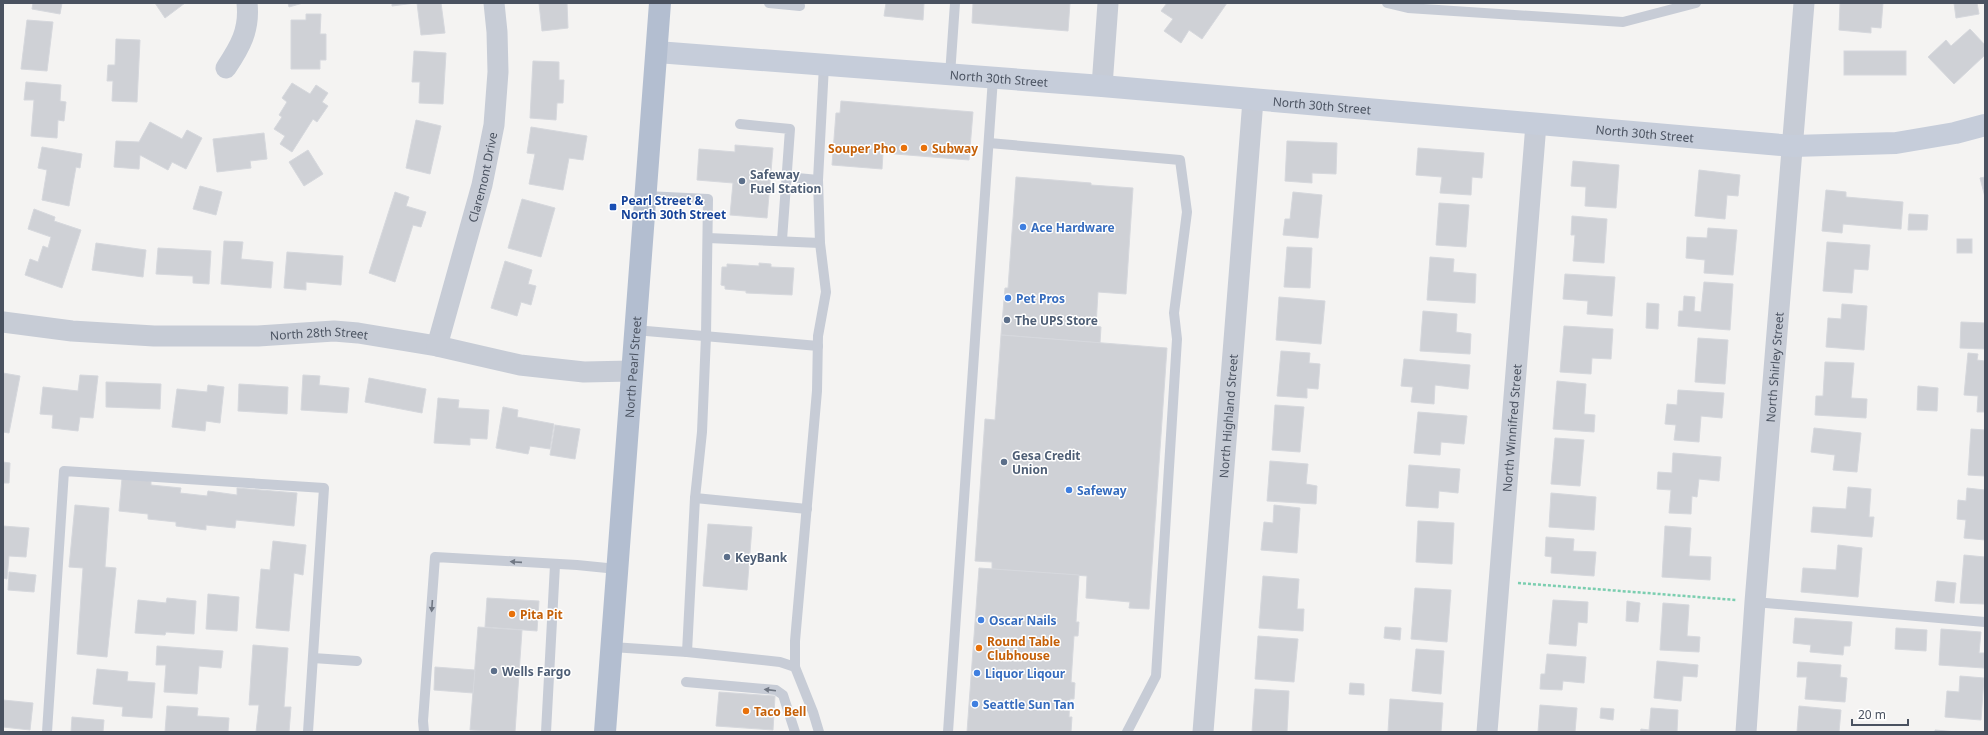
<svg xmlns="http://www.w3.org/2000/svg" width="1988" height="735" font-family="'Noto Sans',sans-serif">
<rect width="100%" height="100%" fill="#f4f3f2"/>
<g fill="#cfd1d6" stroke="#d6d8dd">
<polygon points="33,3 62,3 60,14 32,9"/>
<polygon points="155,3 185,3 165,18"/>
<polygon points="288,3 303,3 289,7"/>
<polygon points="392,3 415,3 392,6"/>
<polygon points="417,3 441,3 445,33 421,35"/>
<polygon points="539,3 567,3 568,28 542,31"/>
<polygon points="886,3 924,3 923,20 884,16"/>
<polygon points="973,3 1070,3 1068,31 972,23"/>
<polygon points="1167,3 1227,3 1202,39 1189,30 1181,43 1164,31 1173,19 1161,11"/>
<polygon points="1840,3 1883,3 1881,28 1871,27 1871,33 1839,30"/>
<polygon points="1954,3 1977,3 1979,14 1956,18"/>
<polygon points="306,14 321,14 320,34 326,34 326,60 320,60 320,69 291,69 291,20 306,20"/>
<polygon points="27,20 53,22 47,71 21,69"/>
<polygon points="1970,29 1985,45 1985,55 1954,84 1928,57 1946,40 1951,46"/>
<polygon points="116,39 140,40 137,102 112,101 113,81 107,81 108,65 115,65"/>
<polygon points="414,51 446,53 443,104 419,103 420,82 412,82"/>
<rect x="1844" y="51" width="62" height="24"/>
<polygon points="533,61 559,62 559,80 564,80 563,103 557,103 556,120 530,118"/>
<polygon points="26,82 61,85 60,101 66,102 64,121 58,120 57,138 31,136 34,100 24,100"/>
<polygon points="292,83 310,94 316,85 328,93 322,102 328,106 317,122 313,119 292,152 280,144 285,136 274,129 282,117 279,115 287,102 282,98"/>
<polygon points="841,101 973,112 969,160 883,153 882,169 832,165 836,113 840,113"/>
<polygon points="416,120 441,126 430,174 406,168"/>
<polygon points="150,122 182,139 187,130 202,138 186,169 172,162 168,170 140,155 139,169 114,167 116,141 139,142"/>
<polygon points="531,127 587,136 583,160 569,158 563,190 529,184 535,154 527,153"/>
<polygon points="264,133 267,159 250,161 251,168 217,172 213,139"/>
<polygon points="1287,141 1337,143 1336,174 1312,173 1312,183 1285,181"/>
<polygon points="735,145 773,148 767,218 730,215 733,183 697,180 699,149 735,152"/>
<polygon points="42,147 82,154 80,168 76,167 69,206 42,200 47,170 38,168"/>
<polygon points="1418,148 1484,153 1482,178 1472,177 1471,195 1440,193 1442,177 1416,175"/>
<polygon points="308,150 323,174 304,186 289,162"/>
<polygon points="1573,161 1619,165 1616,208 1585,206 1586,187 1571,186"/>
<polygon points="1699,170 1740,175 1738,196 1727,195 1725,219 1695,216"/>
<polygon points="1016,177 1091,183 1091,185 1133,188 1126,294 1098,292 1096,326 1101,327 1100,343 1001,335 1005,288 1008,288"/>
<polygon points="1985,177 1985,197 1980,178"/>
<polygon points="200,186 222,192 216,215 193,209"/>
<polygon points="1826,190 1846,192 1846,197 1903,202 1901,229 1843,224 1842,233 1822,231"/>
<polygon points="395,192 409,197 406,206 426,212 421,227 413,225 395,282 369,273"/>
<polygon points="1293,192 1322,195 1318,238 1283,235 1285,219 1290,219"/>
<polygon points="522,199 555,208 541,257 508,248"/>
<polygon points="1439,203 1469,205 1466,247 1436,245"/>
<polygon points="34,209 55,217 54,221 81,230 62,288 25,275 30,259 38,262 43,246 48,248 51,237 28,229"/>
<polygon points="1909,214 1928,215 1927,230 1908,230"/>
<polygon points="1572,216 1607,219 1604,263 1573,261 1575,235 1571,235"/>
<polygon points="1708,228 1737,230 1733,275 1704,273 1705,260 1686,258 1687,237 1707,238"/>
<rect x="1957" y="239" width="15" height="14"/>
<polygon points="224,241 243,242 241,259 273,262 271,288 221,284"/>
<polygon points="1827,242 1870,245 1868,270 1854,269 1852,293 1823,291"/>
<polygon points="96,243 146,250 143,277 92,270"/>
<polygon points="1287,247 1312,248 1310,288 1284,287"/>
<polygon points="158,248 211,251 209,284 193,283 193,276 156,274"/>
<polygon points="287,252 343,256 341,285 306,282 306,290 284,288"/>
<polygon points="1430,257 1454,259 1453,272 1476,274 1475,303 1427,300"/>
<polygon points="505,261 532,270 528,284 536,286 531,305 521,302 517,316 491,308"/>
<polygon points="759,263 771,264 771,267 794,268 792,295 746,293 746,291 725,289 725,286 721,285 722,267 727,267 727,264 759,266"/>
<polygon points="1565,274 1615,277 1612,316 1587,314 1588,301 1563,299"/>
<polygon points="1704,282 1733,284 1730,330 1678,326 1679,311 1683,311 1684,296 1695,297 1694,311 1701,312"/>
<polygon points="1279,297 1325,301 1321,344 1276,340"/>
<polygon points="1647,303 1659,304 1658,329 1646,328"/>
<polygon points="1842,304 1867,306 1864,350 1826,347 1828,318 1841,319"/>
<polygon points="1423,311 1457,314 1456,332 1471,334 1470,354 1420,351"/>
<polygon points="1961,322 1985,323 1985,349 1960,348"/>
<polygon points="1564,326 1613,329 1611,359 1592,358 1591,374 1560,372"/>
<polygon points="1001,335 1167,348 1149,609 1129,608 1130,602 1086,598 1087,576 992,569 992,562 975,561 985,419 995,420"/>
<polygon points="1698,338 1728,340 1725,384 1695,382"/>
<polygon points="1281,351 1310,353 1309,363 1320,364 1318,389 1307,388 1307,398 1277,396"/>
<polygon points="1968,353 1978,354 1977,360 1985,361 1985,412 1977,412 1978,396 1964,395"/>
<polygon points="1404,359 1470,365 1468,389 1435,385 1434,404 1411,402 1413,387 1401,386"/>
<polygon points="1825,362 1854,363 1851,398 1867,399 1866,418 1815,415 1816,396 1823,396"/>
<polygon points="3,373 20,376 9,433 3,432"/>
<polygon points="80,375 98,376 93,418 80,417 78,431 52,428 53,415 40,414 43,387 78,391"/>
<polygon points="303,375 320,376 319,385 349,388 347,413 301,410"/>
<polygon points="369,378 426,389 422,413 365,402"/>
<polygon points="1557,381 1586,384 1584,414 1595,415 1594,432 1553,429"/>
<polygon points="106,382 161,384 160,409 106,407"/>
<polygon points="239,384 288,387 287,414 238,411"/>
<polygon points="208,385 224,387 220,423 206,421 205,431 172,427 177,389 207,392"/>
<polygon points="1918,386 1938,388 1937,411 1917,410"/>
<polygon points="1678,390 1724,393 1722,418 1701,416 1699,442 1674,440 1676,425 1665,424 1667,404 1677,405"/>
<polygon points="438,398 459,400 458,408 489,410 487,439 470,438 470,445 434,443"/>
<polygon points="1275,405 1304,407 1300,452 1272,450"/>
<polygon points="503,407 518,410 517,417 554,424 550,449 530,446 528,454 496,448"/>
<polygon points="1418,412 1467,416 1464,444 1441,442 1440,455 1414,453"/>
<polygon points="555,425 580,429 575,459 550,455"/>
<polygon points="1814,428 1861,433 1857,472 1833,470 1835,455 1811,452"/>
<polygon points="1971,429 1985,430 1985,476 1968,475"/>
<polygon points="1555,438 1584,440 1580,486 1551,484"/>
<polygon points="1673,453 1721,457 1719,481 1699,479 1697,497 1692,496 1691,514 1669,513 1671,490 1657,489 1658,472 1672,473"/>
<polygon points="1270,461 1308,464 1306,484 1317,486 1316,504 1267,501"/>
<polygon points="3,462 10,463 9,483 3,483 3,486"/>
<polygon points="1409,465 1460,469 1458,493 1439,491 1438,508 1406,506"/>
<polygon points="122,478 151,481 151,485 181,488 180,493 207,496 208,491 237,495 237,488 297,493 294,526 236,520 235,528 206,525 206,530 176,526 176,522 148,519 148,514 119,511"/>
<polygon points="1848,487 1871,489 1869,517 1874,517 1872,537 1811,532 1813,507 1846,509"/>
<polygon points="1967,488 1985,490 1985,540 1964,538 1966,520 1957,519 1958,500 1966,501"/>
<polygon points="1551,493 1596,497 1594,530 1549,527"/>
<polygon points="75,505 109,508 105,567 116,568 107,657 77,654 83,568 69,567"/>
<polygon points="1274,505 1300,508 1297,553 1261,550 1264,522 1273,523"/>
<polygon points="1418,521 1454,523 1452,564 1416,562"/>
<polygon points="708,524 752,527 747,590 703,586"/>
<polygon points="3,526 29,528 26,557 9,556 7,579 3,578"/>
<polygon points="1665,526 1691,528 1689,556 1711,557 1710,580 1662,577"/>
<polygon points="1546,537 1574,539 1573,551 1596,552 1594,576 1551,573 1552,557 1545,556"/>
<polygon points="273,541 306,545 303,575 294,573 289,631 256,628 261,569 270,570"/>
<polygon points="1838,545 1862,548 1858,597 1801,592 1803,568 1836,570"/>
<polygon points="1964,555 1985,557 1984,604 1960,603"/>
<polygon points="979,568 1079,575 1076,622 1079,622 1078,636 1074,636 1071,682 1075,683 1074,699 1070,699 1069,717 1072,717 1071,732 967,732"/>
<polygon points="9,572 36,575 34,592 8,590"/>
<polygon points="1263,576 1299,579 1297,609 1304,609 1303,631 1259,628"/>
<polygon points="1937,581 1956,583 1954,603 1935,601"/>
<polygon points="1415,588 1451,590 1447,642 1411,639"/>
<polygon points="208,594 239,597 237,631 206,629"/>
<polygon points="167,598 196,601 194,634 166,632 165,635 135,633 138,600 166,603"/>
<polygon points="487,598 539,601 537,631 485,627"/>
<polygon points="1553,600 1588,602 1587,623 1578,622 1576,646 1549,644"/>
<polygon points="1627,601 1640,603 1638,622 1626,621"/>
<polygon points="1663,603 1689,605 1687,636 1700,637 1699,652 1660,650"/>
<polygon points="1795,618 1852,622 1850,646 1844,646 1843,655 1810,652 1811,645 1793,643"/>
<polygon points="478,627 522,630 515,732 470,730"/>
<polygon points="1385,627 1401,628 1400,640 1384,638"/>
<polygon points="1896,628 1927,630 1926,651 1895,649"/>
<polygon points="1941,629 1981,632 1979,653 1985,653 1984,668 1939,665"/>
<polygon points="1258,636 1298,639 1294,682 1255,679"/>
<polygon points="253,645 288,648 284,707 291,707 289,732 256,732 259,705 249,705"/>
<polygon points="157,646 223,651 221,668 199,666 197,694 164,692 166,665 156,665"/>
<polygon points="1416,649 1444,651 1441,694 1412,691"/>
<polygon points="1547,654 1586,657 1584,683 1563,681 1562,690 1540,689 1541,674 1545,674"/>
<polygon points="1657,661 1698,665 1697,677 1683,676 1681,701 1654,698"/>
<polygon points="1798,662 1841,665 1840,677 1847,678 1845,702 1805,699 1807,677 1797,677"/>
<polygon points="435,667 475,670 473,693 434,690"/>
<polygon points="97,669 128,672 127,681 155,683 152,718 122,716 123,707 93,704"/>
<polygon points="1960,676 1984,678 1981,720 1945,717 1947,691 1959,692"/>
<polygon points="1350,683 1364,684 1364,695 1349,694"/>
<polygon points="1255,689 1289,691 1287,732 1252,732"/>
<polygon points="719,692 775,696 773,730 716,726"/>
<polygon points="1390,699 1443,703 1441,732 1388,732"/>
<polygon points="3,700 33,703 30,730 3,727"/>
<polygon points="1540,705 1577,708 1575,732 1538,732"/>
<polygon points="167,706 198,708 197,716 229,718 228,732 165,732"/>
<polygon points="1799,706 1841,710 1839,732 1797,732"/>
<polygon points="1601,708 1614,709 1613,720 1600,718"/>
<polygon points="1651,708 1678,710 1677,732 1640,732 1641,729 1649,730"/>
<polygon points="72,717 104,720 103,732 71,732"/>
<polygon points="1935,730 1957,732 1935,732"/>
</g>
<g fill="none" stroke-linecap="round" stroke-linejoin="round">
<polyline stroke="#7bceb0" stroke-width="2.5" stroke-dasharray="3 2" stroke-linecap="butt" points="1518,583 1736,600"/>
<g stroke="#c7ccd6" stroke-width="10">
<polyline points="769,3 800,6"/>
<polyline points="1387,3 1408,8 1623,22 1696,3"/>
<polyline points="950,75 955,3"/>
<polyline points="740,124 790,129 782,240"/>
<polyline points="989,143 1180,160 1187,212 1174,313 1177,339 1156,676 1127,732"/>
<polyline points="787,177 818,180"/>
<polyline points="708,238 820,243"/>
<polyline points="635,330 818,346"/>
<polyline points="695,498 807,509"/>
<polyline points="1755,602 1985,622"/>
<polyline points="612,647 687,652 695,498 702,432 706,336 708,199 646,196"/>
<polyline points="687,652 780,662 795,667"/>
<polyline points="313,658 357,661"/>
<polyline points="686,682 776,690 783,695 795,732"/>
<polyline points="47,732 64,471 324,488 308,732"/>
<polyline points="424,732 423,721 435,557 577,565 617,569"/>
<polyline points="546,732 555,565"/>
<polyline points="819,732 813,712 795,667 795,641 817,391 818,336 826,292 820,243 818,180 824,65"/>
<polyline points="948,732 993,78"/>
</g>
<g stroke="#c7ccd6" stroke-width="21">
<path d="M226,68C240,47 250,30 247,3"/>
<polyline points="1102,86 1108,3"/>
<path id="s1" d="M3,322L72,331L154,336H258L334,331L358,333L437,346L520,365L584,372L632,371"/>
<path id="s2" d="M437,346L482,185L494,125L498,72L497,32L494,3"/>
<path id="s3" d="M1203,732L1253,100"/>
<path id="s4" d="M1487,732L1536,124"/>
<path id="s5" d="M1746,732L1755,602L1804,3"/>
</g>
<path stroke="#c6cdda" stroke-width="22" id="s6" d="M657,52L1102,86L1793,146L1896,143L1955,133L1985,125"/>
<path stroke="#b3bed0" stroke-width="22" id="s7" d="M605,732L660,3"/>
</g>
<defs><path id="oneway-solid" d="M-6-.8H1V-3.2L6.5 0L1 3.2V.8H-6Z"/></defs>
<g fill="#707783">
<use href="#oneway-solid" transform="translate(516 562) rotate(-176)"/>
<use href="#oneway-solid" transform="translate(432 606) rotate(94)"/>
<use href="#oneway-solid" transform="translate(770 690) rotate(-173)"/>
</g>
<g fill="#e8710a" stroke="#fff" stroke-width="1.5">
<circle cx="904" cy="148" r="4"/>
<circle cx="924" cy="148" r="4"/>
<circle cx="512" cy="614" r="4"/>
<circle cx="979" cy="648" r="4"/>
<circle cx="746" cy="711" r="4"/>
</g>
<g fill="#5c6f8a" stroke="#fff" stroke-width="1.5">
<circle cx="742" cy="181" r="4"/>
<circle cx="1007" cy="320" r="4"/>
<circle cx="1004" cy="462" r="4"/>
<circle cx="727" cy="557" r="4"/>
<circle cx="494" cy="671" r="4"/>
</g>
<rect fill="#1a4fb4" stroke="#fff" stroke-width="1.5" x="609" y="203" width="8" height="8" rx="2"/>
<g fill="#3f7fe0" stroke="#fff" stroke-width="1.5">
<circle cx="1023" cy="227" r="4"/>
<circle cx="1008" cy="298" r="4"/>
<circle cx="1069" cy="490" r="4"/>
<circle cx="981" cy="620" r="4"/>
<circle cx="977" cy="673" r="4"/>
<circle cx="975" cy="704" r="4"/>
</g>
<g text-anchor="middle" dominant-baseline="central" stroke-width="3" stroke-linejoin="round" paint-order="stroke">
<g font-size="12" fill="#4a5260" stroke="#fff">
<text stroke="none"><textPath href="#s6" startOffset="343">North 30th Street</textPath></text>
<text stroke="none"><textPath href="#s6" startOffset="667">North 30th Street</textPath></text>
<text stroke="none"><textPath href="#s6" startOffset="991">North 30th Street</textPath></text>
<text stroke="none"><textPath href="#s2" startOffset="175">Claremont Drive</textPath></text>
<text stroke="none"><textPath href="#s1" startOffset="317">North 28th Street</textPath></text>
<text stroke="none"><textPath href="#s5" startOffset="366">North Shirley Street</textPath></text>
<text stroke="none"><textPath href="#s7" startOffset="366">North Pearl Street</textPath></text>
<text stroke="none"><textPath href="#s3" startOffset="317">North Highland Street</textPath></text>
<text stroke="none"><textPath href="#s4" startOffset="305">North Winnifred Street</textPath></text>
</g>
<g font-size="12" font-weight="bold" fill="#c56008" stroke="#fff" text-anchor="start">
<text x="896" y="148" text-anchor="end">Souper Pho</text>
<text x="932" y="148">Subway</text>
<text x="520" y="614">Pita Pit</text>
<text x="987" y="641">Round Table<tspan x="987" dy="14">Clubhouse</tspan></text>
<text x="754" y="711">Taco Bell</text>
</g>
<g font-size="12" font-weight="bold" fill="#4e5e75" stroke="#fff" text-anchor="start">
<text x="750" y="174">Safeway<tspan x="750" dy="14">Fuel Station</tspan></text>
<text x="1015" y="320">The UPS Store</text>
<text x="1012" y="455">Gesa Credit<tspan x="1012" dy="14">Union</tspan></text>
<text x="735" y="557">KeyBank</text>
<text x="502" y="671">Wells Fargo</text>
</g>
<g font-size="12" font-weight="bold" fill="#164399" stroke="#fff" text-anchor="start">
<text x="621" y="200">Pearl Street &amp;<tspan x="621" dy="14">North 30th Street</tspan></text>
</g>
<g font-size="12" font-weight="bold" fill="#366cbe" stroke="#fff" text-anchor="start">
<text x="1031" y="227">Ace Hardware</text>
<text x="1016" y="298">Pet Pros</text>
<text x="1077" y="490">Safeway</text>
<text x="989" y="620">Oscar Nails</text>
<text x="985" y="673">Liquor Liqour</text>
<text x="983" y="704">Seattle Sun Tan</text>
</g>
</g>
<rect width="1988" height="735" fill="none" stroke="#4a5260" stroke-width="8"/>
<path d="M1852 719v6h56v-6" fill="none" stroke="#4a5260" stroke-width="2"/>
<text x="1858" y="719" font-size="12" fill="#4a5260" stroke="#ffffff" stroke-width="3" paint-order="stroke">20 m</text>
</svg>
